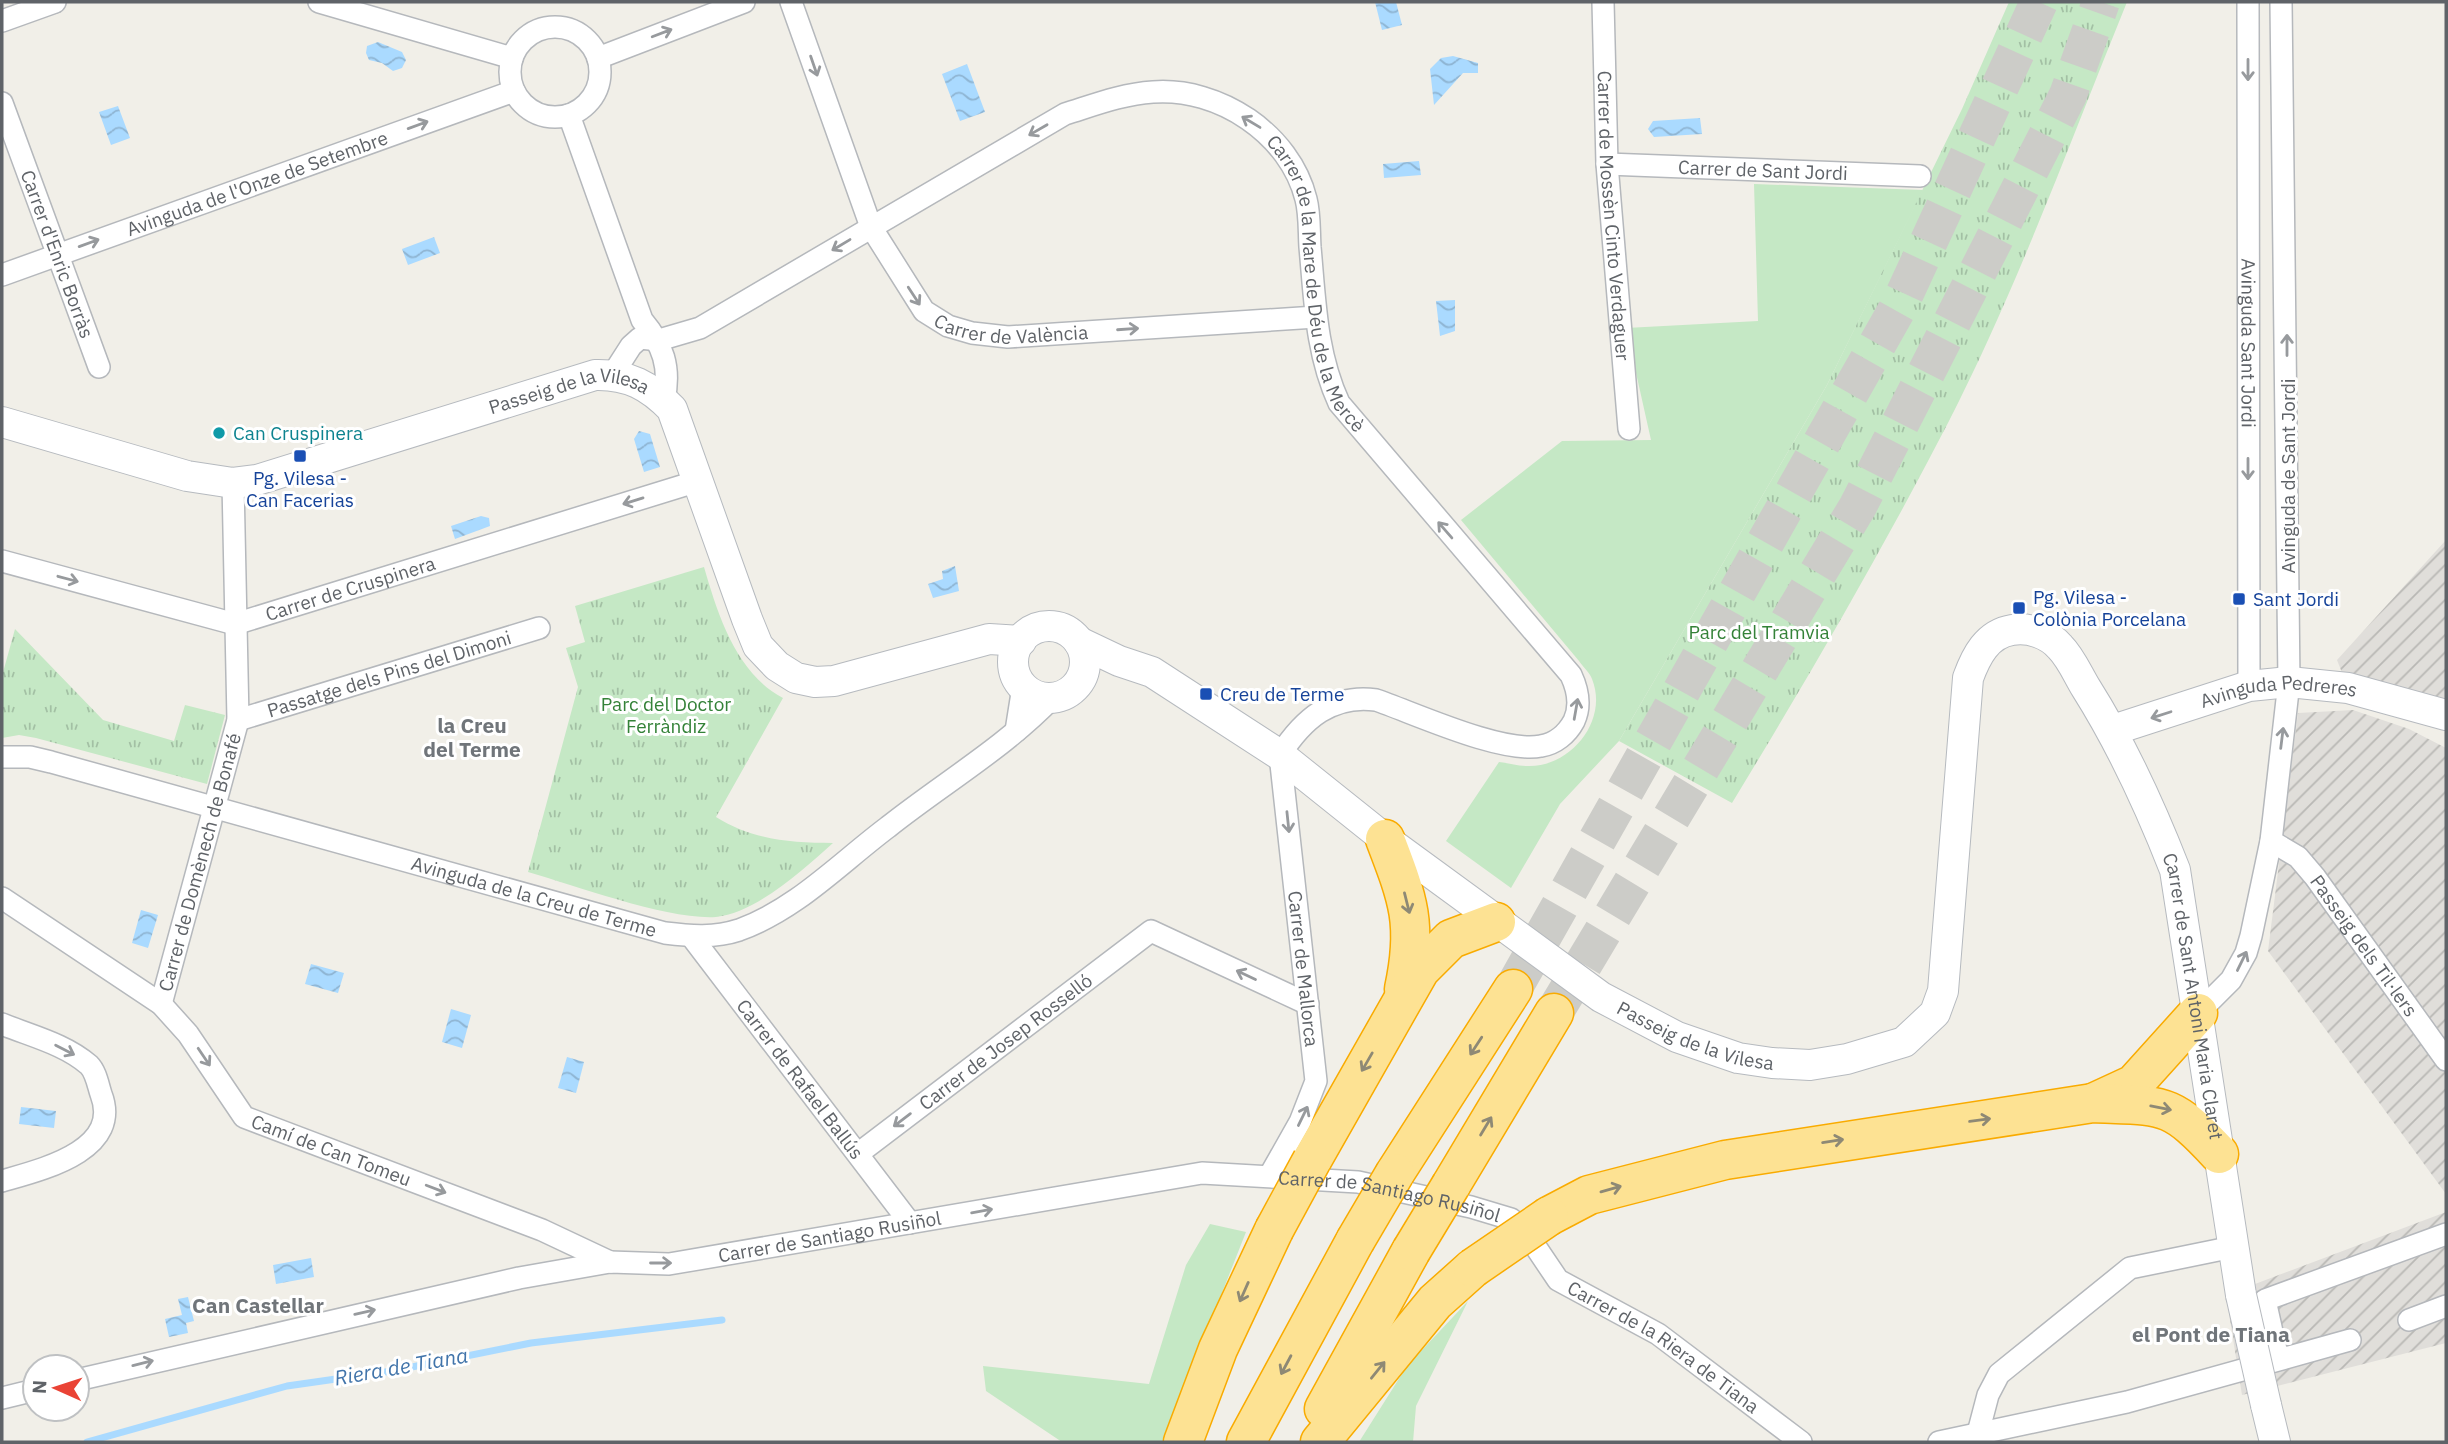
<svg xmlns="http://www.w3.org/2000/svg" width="2448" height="1444" font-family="'IBM Plex Sans',sans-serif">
<defs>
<pattern id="industrial-furrows" width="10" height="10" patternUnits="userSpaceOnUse" patternTransform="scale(1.75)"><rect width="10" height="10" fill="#e0deda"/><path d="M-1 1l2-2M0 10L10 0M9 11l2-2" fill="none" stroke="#b9b8b5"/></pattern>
<pattern id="park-tufts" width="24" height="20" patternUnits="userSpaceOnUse" patternTransform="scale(1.75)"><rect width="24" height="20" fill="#c5e8c5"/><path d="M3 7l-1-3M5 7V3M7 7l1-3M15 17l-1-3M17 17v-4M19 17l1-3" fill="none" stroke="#a3c0a4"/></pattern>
<pattern id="water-waves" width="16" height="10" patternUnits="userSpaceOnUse" patternTransform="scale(1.75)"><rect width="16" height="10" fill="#aadaff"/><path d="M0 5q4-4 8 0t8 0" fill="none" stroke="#8eb4d2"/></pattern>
</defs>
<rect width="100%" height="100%" fill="#f1efe8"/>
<g fill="url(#industrial-furrows)">
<polygon points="2446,540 2446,715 2348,688 2337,660"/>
<polygon points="2353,710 2409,729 2446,748 2446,1194 2268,951 2298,713"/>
<polygon points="2446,1212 2446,1343 2242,1395 2226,1295"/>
</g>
<g fill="#c5e8c5">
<path d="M1754,184L1923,190L1827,385L1619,741L1560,804L1511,888L1446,841L1499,762C1508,763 1518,766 1527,766C1570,768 1609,721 1592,679C1590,673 1583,667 1579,661L1461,520L1562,441L1651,440L1626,328L1758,321Z"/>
<polygon points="1210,1224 1246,1232 1163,1442 1062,1442 986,1391 983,1366 1149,1384 1186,1265"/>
<polygon points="1468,1301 1416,1406 1413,1442 1359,1442 1407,1366"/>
</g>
<g fill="url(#park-tufts)">
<path d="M2009,2H2127C2070,142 2018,286 1949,421C1882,551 1808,678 1732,803L1619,741L1827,385L1962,109Z"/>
<path d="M704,567C718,615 736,673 783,698L716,817C753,840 791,843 833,843C804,869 756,913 716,917C668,920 577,886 528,872L578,687L566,648L585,642L575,606Z"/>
<polygon points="15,629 103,720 174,741 185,705 225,715 207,784 36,738 19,735 2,738 2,676"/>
</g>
<g fill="url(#water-waves)">
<polygon points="1375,2 1396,2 1402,25 1382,30"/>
<polygon points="378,42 402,52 406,60 402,68 393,71 382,63 369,60 366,53 367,46"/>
<polygon points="1453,56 1478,63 1478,73 1463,73 1434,105 1430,69 1441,58"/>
<polygon points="967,64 985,112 960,121 942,74"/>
<polygon points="118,106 130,138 111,145 99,112"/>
<polygon points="1700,118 1702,134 1654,137 1648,129 1653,121"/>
<polygon points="1419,161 1421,175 1384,178 1383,164"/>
<polygon points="434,237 440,253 408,265 402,249"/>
<polygon points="1455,300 1455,331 1440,336 1436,301"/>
<polygon points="639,431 650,434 660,467 644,472 634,439"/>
<polygon points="481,516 489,518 490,526 455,539 451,526"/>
<polygon points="955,566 959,591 933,598 928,584 943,579 942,571"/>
<polygon points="141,910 158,915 148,948 132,943"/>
<polygon points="311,964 344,973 338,993 305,984"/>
<polygon points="451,1009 471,1015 462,1048 442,1042"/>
<polygon points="567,1057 584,1062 576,1093 558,1088"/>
<polygon points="21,1107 56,1111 54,1128 19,1124"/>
<polygon points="311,1258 314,1277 276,1284 273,1265"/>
<polygon points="188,1297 194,1321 186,1323 188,1333 169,1337 165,1319 182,1315 178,1299"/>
</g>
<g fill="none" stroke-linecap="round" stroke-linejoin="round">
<polyline stroke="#aadaff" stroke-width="7" points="87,1442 287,1386 392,1371 531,1343 722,1320"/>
<g stroke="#ccccc8" stroke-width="38" stroke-dasharray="38 19" stroke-linecap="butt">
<polyline points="1513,989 1900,304 2039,2"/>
<polyline points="1554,1013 1858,506 2068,95 2101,2"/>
</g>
<defs>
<g id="street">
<polyline points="319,2 512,58"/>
<path id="s1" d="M791,2L871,227L924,311L948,326L972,333L1008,337L1316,317"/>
<path id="s2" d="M1603,2L1607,164L1629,429"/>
<path id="s3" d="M2248,2L2249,686"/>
<polyline points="2,21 55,2"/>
<circle cx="555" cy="72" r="45"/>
<polyline points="598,58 744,2"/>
<path id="s4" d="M2,103L99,367"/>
<path d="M569,115L642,320C663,345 671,367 664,400"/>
<path id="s5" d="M1607,164L1920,176"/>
<path id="s6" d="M2,275L514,91"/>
<path id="s7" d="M613,374L631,346L640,338L659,340L700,328L1065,114C1094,105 1122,94 1153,92C1219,87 1290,134 1306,199C1310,214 1309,232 1310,247C1315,301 1316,353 1339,403L1571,675C1578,690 1581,706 1574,721C1567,734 1555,744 1541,746C1502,754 1414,713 1376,700C1332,694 1303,719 1280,755L1316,1081L1300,1122L1270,1175"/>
<path id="s8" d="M2,561L235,624L698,481"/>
<path id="s9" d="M238,720L539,628"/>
<polyline points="1016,731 1023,687"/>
<path id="s10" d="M2,757H30L51,762L665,933C690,936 715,938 739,930C797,909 840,863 888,827C942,784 1004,748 1052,698"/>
<path id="s11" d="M2271,841L2298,857L2315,877L2446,1060"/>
<path id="s12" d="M2,898L161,1004L188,1034L244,1117L542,1230L610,1262"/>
<path id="s13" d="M691,936L910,1223"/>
<path id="s14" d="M161,1004L238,720L233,483"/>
<polyline points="2198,1013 2231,980 2246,953 2251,936 2271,841 2289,682 2281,2"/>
<path d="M2,1024C31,1036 65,1044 89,1065C96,1072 98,1085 101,1094C123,1151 40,1170 2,1181"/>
<path id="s15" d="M859,1153L1151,931L1308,1004"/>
<polyline points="2409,1320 2446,1306"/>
<polyline points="2278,1359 2265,1300 2446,1234"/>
<path id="s16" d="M77,1380L519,1278L610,1262L669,1264L1202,1173L1358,1182L1471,1207L1511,1219L1527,1234L1558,1280L1658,1334L1801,1442"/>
<polyline points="2,1398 35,1390"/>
<polyline points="1978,1433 1988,1395 1999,1374 2130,1268 2233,1247"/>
<polyline points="1939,1442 2127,1402 2350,1340"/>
</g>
<g id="secondary">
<path id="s17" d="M2,422L187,476L233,483L257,480L595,375C628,374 650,386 672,409L747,619L758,646L777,666L796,678L815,682L834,681L989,639L1021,641"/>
<circle cx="1049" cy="662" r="36"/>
<path id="s18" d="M1079,642L1119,661L1152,672L1280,755L1385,839L1601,997L1677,1037L1738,1058L1772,1063L1810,1065L1847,1059L1904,1042L1935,1013L1943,991L1968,678C1976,656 1987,634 2012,630C2029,627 2049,634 2060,647C2071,658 2078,675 2086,688C2122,745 2150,806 2175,870L2241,1295"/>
<path id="s19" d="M2113,730L2249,686L2289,682L2348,688L2446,715"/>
<polyline points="2266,1405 2275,1442"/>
</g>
<g id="highway">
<path d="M1385,839C1408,899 1418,924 1404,989"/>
<polyline points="2095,1102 2134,1084 2198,1013"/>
<polyline points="1312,1160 1420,970 1451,939 1496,922"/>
<polyline points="1395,1173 1513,989"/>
<polyline points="1451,1185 1554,1013"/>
<path d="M1549,1216L1589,1195L1725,1160L2093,1103C2164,1106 2170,1101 2219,1154"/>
<polyline points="1324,1409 1411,1251"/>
<polyline points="1183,1442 1218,1349 1274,1230"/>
<polyline points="1246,1442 1355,1241"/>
<polyline points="1320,1442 1435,1302 1473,1268"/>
</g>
</defs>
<use href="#street" stroke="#b5b8bc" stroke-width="24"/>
<use href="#secondary" stroke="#b6babf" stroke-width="32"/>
<use href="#highway" stroke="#f9ab00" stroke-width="41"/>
<use href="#street" stroke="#fff" stroke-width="21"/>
<use href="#secondary" stroke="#fff" stroke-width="30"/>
<use href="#highway" stroke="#fde293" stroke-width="38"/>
<defs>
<polyline id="secondary-bridge" points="2241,1295 2266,1405"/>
<g id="highway-bridge">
<polyline points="1274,1230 1312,1160"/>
<polyline points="1355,1241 1395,1173"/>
<polyline points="1411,1251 1451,1185"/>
<polyline points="1473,1268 1549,1216"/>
</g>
</defs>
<use href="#secondary-bridge" stroke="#b6babf" stroke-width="32" stroke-linecap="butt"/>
<use href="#highway-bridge" stroke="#f9ab00" stroke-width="41" stroke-linecap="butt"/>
<use href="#secondary-bridge" stroke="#fff" stroke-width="30"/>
<use href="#highway-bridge" stroke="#fde293" stroke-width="38"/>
</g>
<defs><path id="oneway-shaft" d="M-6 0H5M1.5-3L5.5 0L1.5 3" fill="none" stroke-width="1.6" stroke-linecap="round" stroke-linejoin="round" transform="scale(1.75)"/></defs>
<g stroke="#979a9d">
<use href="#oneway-shaft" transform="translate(662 33) rotate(-21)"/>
<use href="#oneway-shaft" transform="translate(814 66) rotate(71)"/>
<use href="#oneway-shaft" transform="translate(2248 70) rotate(90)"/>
<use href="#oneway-shaft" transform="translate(1251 122) rotate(-149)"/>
<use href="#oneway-shaft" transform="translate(418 125) rotate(-20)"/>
<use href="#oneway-shaft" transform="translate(1038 130) rotate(150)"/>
<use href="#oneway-shaft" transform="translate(89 243) rotate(-20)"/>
<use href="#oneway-shaft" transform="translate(841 245) rotate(149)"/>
<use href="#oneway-shaft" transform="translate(914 296) rotate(57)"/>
<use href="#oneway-shaft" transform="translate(1128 329) rotate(-4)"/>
<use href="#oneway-shaft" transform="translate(2287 345) rotate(-90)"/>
<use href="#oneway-shaft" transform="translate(2248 469) rotate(90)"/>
<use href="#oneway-shaft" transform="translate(633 501) rotate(163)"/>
<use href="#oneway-shaft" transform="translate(1445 530) rotate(-131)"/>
<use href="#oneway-shaft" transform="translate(68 579) rotate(15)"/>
<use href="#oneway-shaft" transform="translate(1576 709) rotate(-80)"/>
<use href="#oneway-shaft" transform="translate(2161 715) rotate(162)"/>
<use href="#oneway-shaft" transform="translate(2282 738) rotate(-83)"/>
<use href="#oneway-shaft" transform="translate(1288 822) rotate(84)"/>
<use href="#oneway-shaft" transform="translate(2242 961) rotate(-64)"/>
<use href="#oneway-shaft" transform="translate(1246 975) rotate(-155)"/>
<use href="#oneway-shaft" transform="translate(65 1050) rotate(27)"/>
<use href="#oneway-shaft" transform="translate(204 1057) rotate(56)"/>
<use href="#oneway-shaft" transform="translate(1303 1116) rotate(-64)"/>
<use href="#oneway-shaft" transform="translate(902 1120) rotate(143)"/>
<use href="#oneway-shaft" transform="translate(436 1189) rotate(21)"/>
<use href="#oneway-shaft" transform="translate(982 1211) rotate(-10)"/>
<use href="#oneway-shaft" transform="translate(661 1263)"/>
<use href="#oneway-shaft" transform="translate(365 1312) rotate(-13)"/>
<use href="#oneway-shaft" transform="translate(143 1363) rotate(-14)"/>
</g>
<g stroke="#8e8975">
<use href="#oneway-shaft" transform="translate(1407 903) rotate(76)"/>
<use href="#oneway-shaft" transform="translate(1476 1046) rotate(123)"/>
<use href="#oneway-shaft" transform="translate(1367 1062) rotate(120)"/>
<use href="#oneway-shaft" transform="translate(2161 1108) rotate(11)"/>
<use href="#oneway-shaft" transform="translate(1980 1120) rotate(-8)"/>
<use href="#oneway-shaft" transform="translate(1486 1126) rotate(-59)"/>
<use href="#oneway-shaft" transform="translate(1833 1141) rotate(-9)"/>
<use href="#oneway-shaft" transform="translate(1611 1189) rotate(-16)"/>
<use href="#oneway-shaft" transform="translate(1244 1292) rotate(114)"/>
<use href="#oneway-shaft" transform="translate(1286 1365) rotate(118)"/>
<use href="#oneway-shaft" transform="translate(1378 1370) rotate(-51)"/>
</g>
<circle fill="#0f9aa8" stroke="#fff" stroke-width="2.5" cx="219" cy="433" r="7"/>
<g fill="#1a4fb4" stroke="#fff" stroke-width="2.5">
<rect x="293" y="449" width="14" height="14" rx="3.5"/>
<rect x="2232" y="592" width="14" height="14" rx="3.5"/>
<rect x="2012" y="601" width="14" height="14" rx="3.5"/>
<rect x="1199" y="687" width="14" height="14" rx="3.5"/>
</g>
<g text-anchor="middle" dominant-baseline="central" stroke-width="6" stroke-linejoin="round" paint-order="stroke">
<g font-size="19" fill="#5f6368" stroke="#fff">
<text stroke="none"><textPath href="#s5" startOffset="156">Carrer de Sant Jordi</textPath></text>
<text stroke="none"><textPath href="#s6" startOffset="271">Avinguda de l'Onze de Setembre</textPath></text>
<text stroke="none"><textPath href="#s2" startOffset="214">Carrer de Mossèn Cinto Verdaguer</textPath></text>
<text stroke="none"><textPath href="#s4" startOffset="161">Carrer d'Enric Borràs</textPath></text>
<text stroke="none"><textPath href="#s7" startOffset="908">Carrer de la Mare de Déu de la Mercè</textPath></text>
<text stroke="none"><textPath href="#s1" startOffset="430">Carrer de València</textPath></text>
<text stroke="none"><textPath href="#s3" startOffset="341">Avinguda Sant Jordi</textPath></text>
<text stroke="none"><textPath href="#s17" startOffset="590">Passeig de la Vilesa</textPath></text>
<text transform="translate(2288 476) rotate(-90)">Avinguda de Sant Jordi</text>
<text stroke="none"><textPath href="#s8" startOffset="362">Carrer de Cruspinera</textPath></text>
<text stroke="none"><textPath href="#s9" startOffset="158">Passatge dels Pins del Dimoni</textPath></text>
<text stroke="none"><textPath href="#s19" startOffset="172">Avinguda Pedreres</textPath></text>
<text stroke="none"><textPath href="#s14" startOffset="147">Carrer de Domènech de Bonafé</textPath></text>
<text stroke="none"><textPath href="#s10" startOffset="551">Avinguda de la Creu de Terme</textPath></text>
<text stroke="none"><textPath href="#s11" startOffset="142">Passeig dels Til·lers</textPath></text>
<text stroke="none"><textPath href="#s7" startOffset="1984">Carrer de Mallorca</textPath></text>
<text stroke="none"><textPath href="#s18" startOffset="1834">Carrer de Sant Antoni Maria Claret</textPath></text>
<text stroke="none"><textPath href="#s18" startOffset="737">Passeig de la Vilesa</textPath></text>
<text stroke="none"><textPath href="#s15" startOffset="184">Carrer de Josep Rosselló</textPath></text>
<text stroke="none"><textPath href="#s13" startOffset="180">Carrer de Rafael Ballús</textPath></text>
<text stroke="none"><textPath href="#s12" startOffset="425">Camí de Can Tomeu</textPath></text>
<text stroke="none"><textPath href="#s16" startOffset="1335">Carrer de Santiago Rusiñol</textPath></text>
<text stroke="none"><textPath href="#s16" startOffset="768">Carrer de Santiago Rusiñol</textPath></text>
<text stroke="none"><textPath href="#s16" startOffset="1662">Carrer de la Riera de Tiana</textPath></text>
</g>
<g font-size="19" fill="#0d838f" stroke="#fff" text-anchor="start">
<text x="233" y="433">Can Cruspinera</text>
</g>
<g font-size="19" fill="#164399" stroke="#fff" text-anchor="start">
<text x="300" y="478" text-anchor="middle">Pg. Vilesa -<tspan x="300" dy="22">Can Facerias</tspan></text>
<text x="2033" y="597">Pg. Vilesa -<tspan x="2033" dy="22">Colònia Porcelana</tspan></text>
<text x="2253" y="599">Sant Jordi</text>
<text x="1220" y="694">Creu de Terme</text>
</g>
<g font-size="19" fill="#348238" stroke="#fff">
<text x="1759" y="632">Parc del Tramvia</text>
<text x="666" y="704">Parc del Doctor<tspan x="666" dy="22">Ferràndiz</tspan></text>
</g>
<g font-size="21" font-weight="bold" fill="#70757a" stroke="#fff">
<text x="472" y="725">la Creu<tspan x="472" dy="24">del Terme</tspan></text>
<text x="258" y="1305">Can Castellar</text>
<text x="2211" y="1334">el Pont de Tiana</text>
</g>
<g font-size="21" font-style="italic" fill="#4174aa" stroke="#fff">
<text transform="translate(401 1366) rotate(-10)">Riera de Tiana</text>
</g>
</g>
<rect width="2448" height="1444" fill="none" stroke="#5f6368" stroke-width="7"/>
<g transform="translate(56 1388) rotate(273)"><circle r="33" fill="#ffffff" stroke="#bfc1c3" stroke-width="2"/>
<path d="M0-5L12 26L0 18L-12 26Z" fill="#ea4335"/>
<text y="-10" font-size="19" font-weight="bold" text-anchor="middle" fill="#5f6368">N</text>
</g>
</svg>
